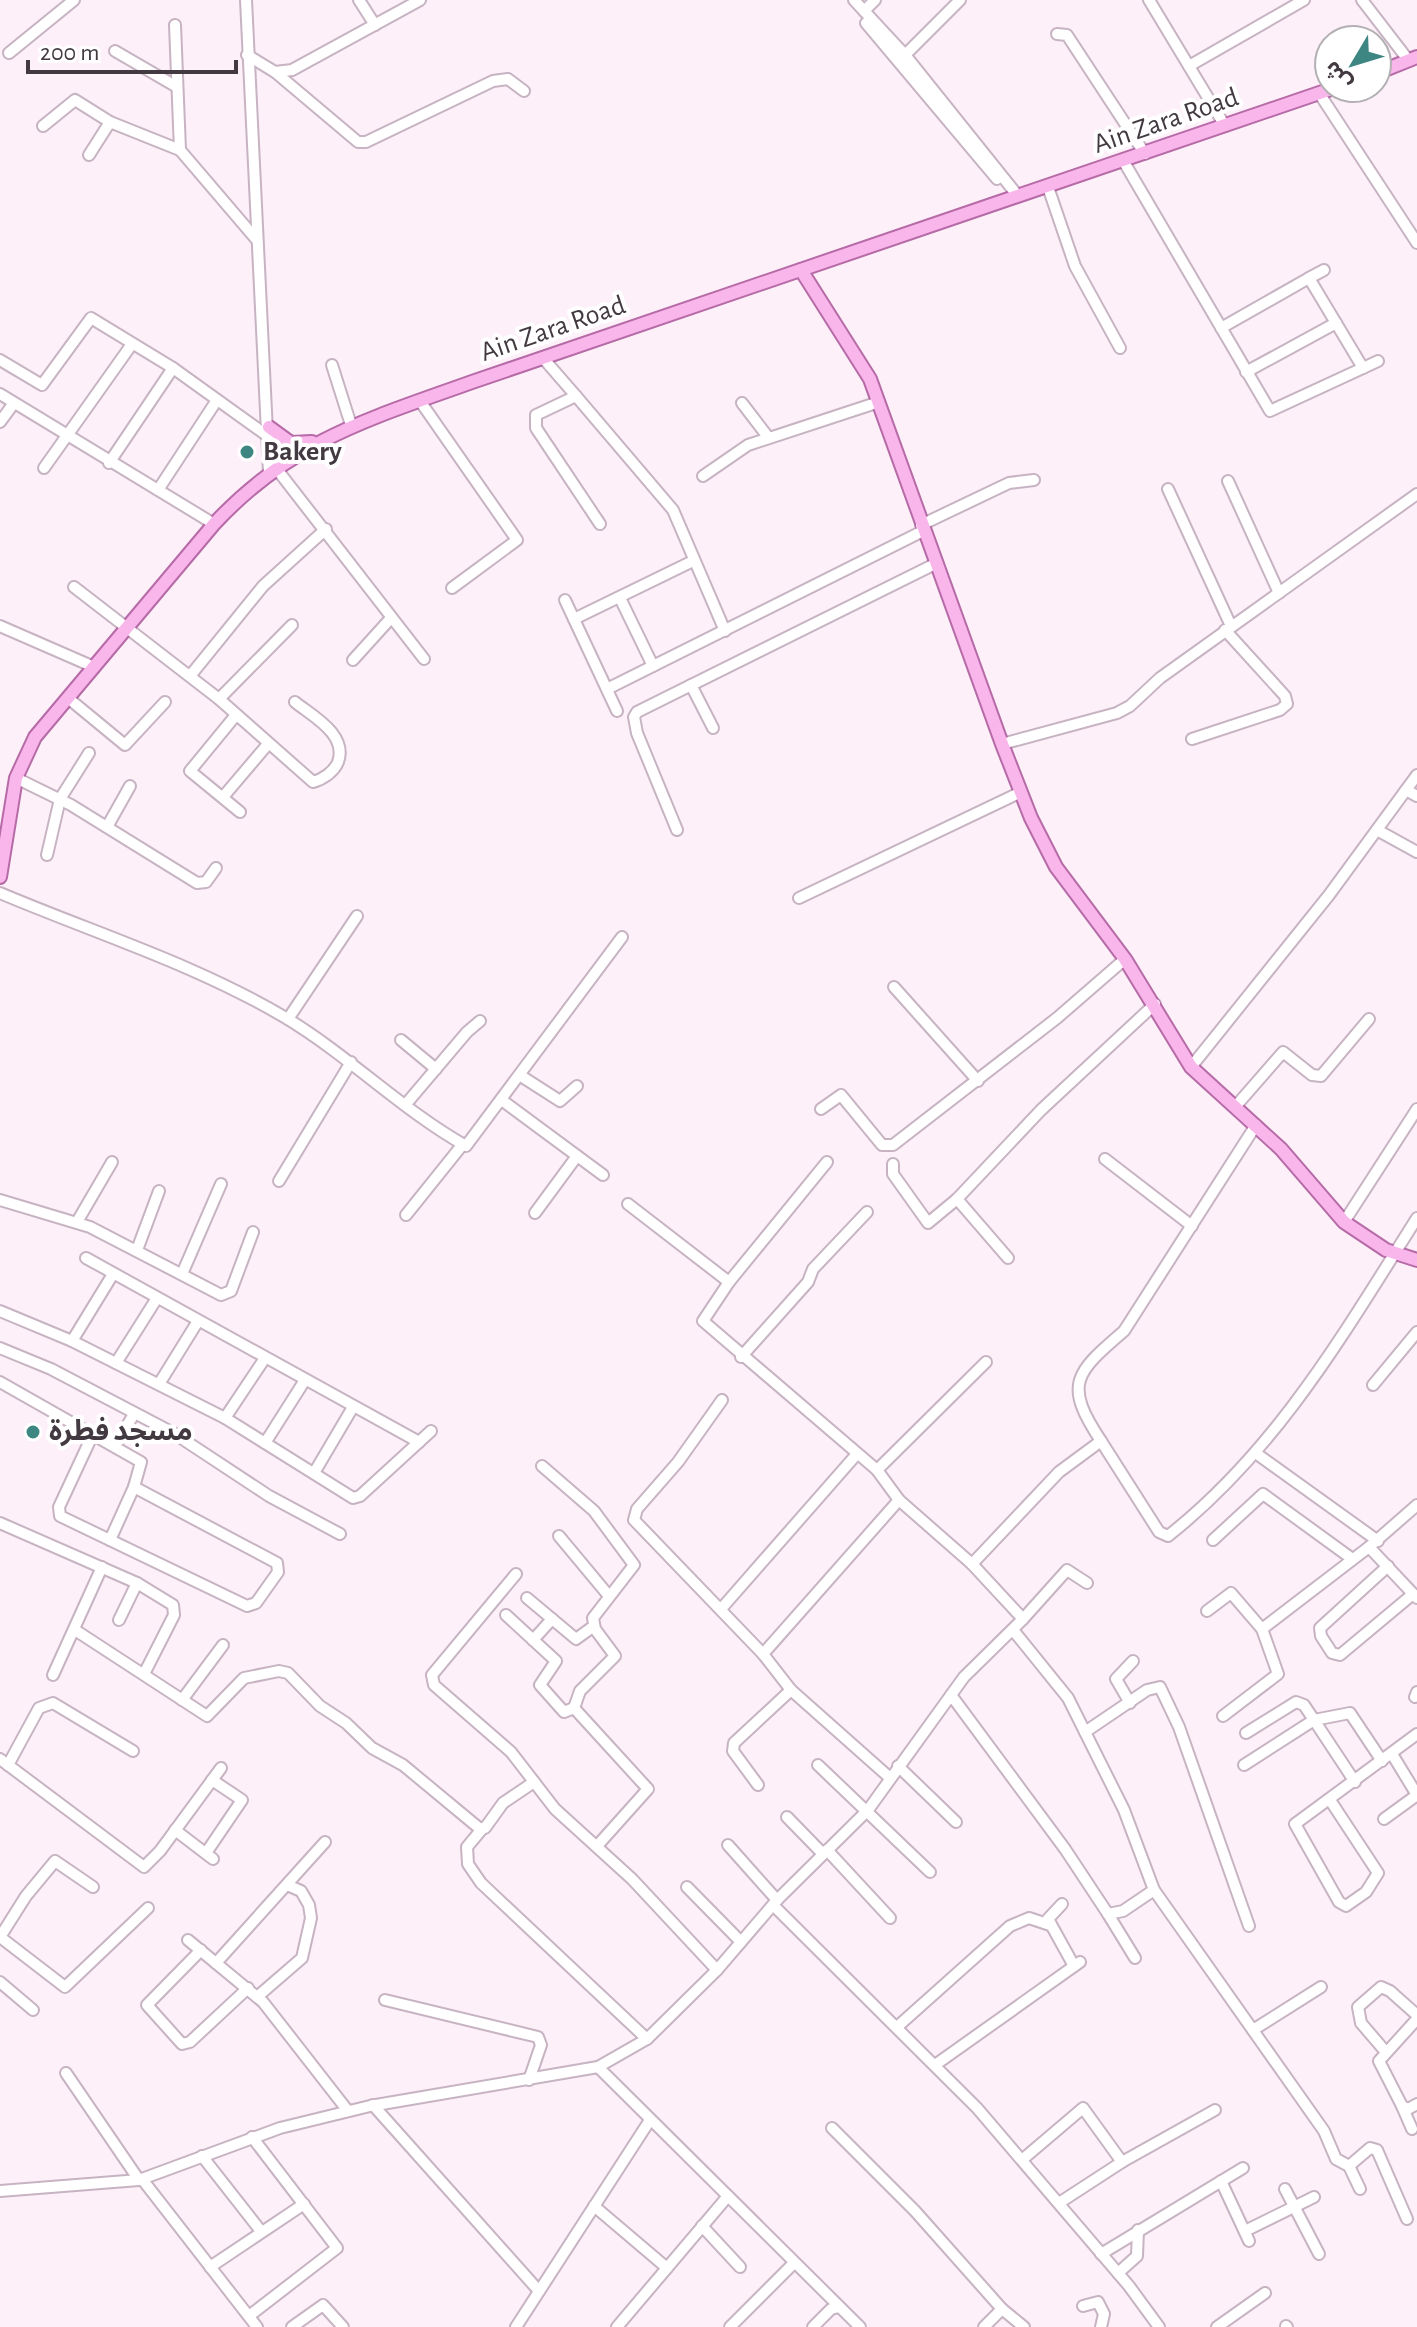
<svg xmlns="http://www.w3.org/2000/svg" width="1417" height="2327" font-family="'Alegreya Sans','Noto Sans Arabic',sans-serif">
<rect width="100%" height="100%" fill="#fdf0f9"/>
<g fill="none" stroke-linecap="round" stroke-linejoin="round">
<defs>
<g id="minor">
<polyline points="246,0 269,473"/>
<polyline points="359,0 375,25"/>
<polyline points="854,0 905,55 1018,196"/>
<polyline points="1149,0 1225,126"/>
<polyline points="1362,0 1409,61"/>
<polyline points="864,11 875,0"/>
<polyline points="866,23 997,179"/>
<polyline points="175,25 180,150"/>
<polyline points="1057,34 1067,35 1145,154"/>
<polyline points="115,51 177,87"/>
<polyline points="9,53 74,0"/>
<polyline points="247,55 275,72 292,70 420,0"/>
<polyline points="905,55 960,0"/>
<polyline points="1189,66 1304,0"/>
<polyline points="275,72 358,142 366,142 493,81 508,79 524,91"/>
<polyline points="1319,93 1417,243"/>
<polyline points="43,126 75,100 110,122 180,150 256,239"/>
<polyline points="89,155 110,122"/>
<polyline points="1124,162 1270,411 1363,368 1309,278 1221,328"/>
<polyline points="1048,187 1075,266 1120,348"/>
<polyline points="1309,278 1324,270"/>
<polyline points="543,358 576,396 536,415 536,428 600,524"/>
<polyline points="0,360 42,385 91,318 173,368 265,434"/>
<polyline points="332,365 351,425"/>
<polyline points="1363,368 1378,361"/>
<polyline points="1246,372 1336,323"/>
<polyline points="0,394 214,524"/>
<polyline points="576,396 673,510 725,631"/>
<polyline points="420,401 517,540 452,588"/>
<polyline points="742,403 768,437"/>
<polyline points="0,422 14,403"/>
<polyline points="269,427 284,462"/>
<polyline points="109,463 173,368"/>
<polyline points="44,468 132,344"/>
<polyline points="276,468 424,659"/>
<polyline points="703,476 748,445 879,402"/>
<polyline points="1228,481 1279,593"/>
<polyline points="1168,489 1231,626"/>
<polyline points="158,490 217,400"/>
<polyline points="921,525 1009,483 1034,480"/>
<path d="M74,587L219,699L313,782C323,779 334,772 338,762C348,734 312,716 295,702"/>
<polyline points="620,598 653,666"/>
<polyline points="565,600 617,711"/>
<polyline points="574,619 693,561"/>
<polyline points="0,626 94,667"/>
<polyline points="353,660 391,618"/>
<polyline points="190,676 263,586 326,529"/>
<polyline points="691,685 713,728"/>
<polyline points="609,688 923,531"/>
<polyline points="68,698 125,745 165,702"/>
<polyline points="219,699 292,625"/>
<polyline points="236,715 190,771 240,812"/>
<polyline points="1192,739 1280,710 1287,704 1285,696 1225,630"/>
<polyline points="1002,744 1117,713 1130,706 1160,678 1417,494"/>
<polyline points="16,778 71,805 197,883 206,882 216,868"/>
<polyline points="1406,790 1417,796"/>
<polyline points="223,797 268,744"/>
<polyline points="107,827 130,786"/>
<polyline points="677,830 637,733 634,717 637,712 935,564"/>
<polyline points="1377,830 1417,852"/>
<polyline points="47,855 60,799 89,753"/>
<path d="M0,893C97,934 195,964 286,1018C349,1056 402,1110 466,1146L622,937"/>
<polyline points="799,898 1021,792"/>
<polyline points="894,987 978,1081"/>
<polyline points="288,1019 357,916"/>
<polyline points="401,1040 436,1069"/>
<polyline points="1191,1067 1329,895 1417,775"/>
<polyline points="521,1076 560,1101 577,1086"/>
<polyline points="503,1101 603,1175"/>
<polyline points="406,1104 467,1032 480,1021"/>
<polyline points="1235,1107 1283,1052 1312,1075 1321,1076 1369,1019"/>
<polyline points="821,1109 841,1095 882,1145 893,1145 1057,1018 1125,959"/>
<polyline points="1105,1159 1192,1226"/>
<polyline points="893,1164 893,1174 928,1223 957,1199"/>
<polyline points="279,1181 351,1062"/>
<polyline points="0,1200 90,1227 221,1295 231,1291 253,1232"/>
<polyline points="628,1204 729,1282"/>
<polyline points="535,1213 577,1156"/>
<polyline points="406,1215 463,1144"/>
<polyline points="77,1222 112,1162"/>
<polyline points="1344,1222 1417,1109"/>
<polyline points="137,1250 159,1191"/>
<polyline points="86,1258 419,1442"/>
<polyline points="1008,1258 957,1199 1041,1110 1155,1004"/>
<polyline points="182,1274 221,1184"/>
<polyline points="0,1311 72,1341 225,1418 353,1498 360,1496 431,1431"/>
<polyline points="72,1341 113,1274"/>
<polyline points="0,1348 51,1369 175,1434 269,1496 340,1534"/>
<polyline points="741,1357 808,1282 813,1269 867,1212"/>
<polyline points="116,1363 157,1298"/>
<polyline points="0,1382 141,1462 134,1487 110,1540"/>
<polyline points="159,1384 198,1321"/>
<polyline points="1373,1385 1417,1332"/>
<polyline points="722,1400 678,1462 637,1509 634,1520 763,1654 791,1690 889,1777"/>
<polyline points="225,1418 265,1358"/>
<polyline points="93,1434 59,1507 60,1516 247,1606 256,1603 278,1572 277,1563 134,1487"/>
<path d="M1101,1441C1063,1384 1075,1373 1124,1331L1256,1125"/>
<polyline points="265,1443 305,1380"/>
<polyline points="115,1446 134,1414"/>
<polyline points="1257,1454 1378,1541"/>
<polyline points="542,1466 594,1511 634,1565 593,1618 595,1629 615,1656 580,1691 574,1708 648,1789 597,1846"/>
<polyline points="877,1470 986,1362"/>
<polyline points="314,1473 353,1407"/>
<polyline points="1417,1505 1369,1547 1417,1598"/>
<polyline points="0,1523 137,1583 173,1605 174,1615 144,1674"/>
<polyline points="559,1536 609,1596"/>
<polyline points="1213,1540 1263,1494 1351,1558"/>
<path d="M972,1564L1059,1472L1101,1441L1159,1532L1168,1536C1277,1450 1344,1333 1417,1218"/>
<polyline points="1388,1566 1320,1628 1321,1636 1332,1653 1340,1655 1413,1594"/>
<polyline points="516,1574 432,1675 434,1685 511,1752 555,1809 632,1879 717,1970"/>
<polyline points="527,1598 576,1639 594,1626"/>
<polyline points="721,1609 856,1455"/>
<polyline points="1207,1611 1231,1593 1262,1629"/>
<polyline points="506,1615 556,1661 540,1685 564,1712 574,1708"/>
<polyline points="1023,1619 1067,1570 1087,1583"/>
<polyline points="119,1620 137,1583"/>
<polyline points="75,1630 207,1716 244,1678 279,1671 288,1673 320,1706 346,1723 372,1748 403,1765 479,1828 485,1828 503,1803 534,1782"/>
<polyline points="1013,1630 1068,1698 1124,1810 1154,1890 1324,2131 1336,2159 1349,2166 1360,2189"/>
<polyline points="533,1640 552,1619"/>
<polyline points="763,1654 899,1500"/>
<polyline points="53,1675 102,1567"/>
<polyline points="951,1695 1065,1849 1108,1914 1123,1911 1154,1890"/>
<polyline points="1415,1697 1417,1692"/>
<polyline points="182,1700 223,1645"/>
<polyline points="1130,1703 1116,1679 1133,1661"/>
<polyline points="1223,1716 1278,1674 1262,1629 1369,1547"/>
<polyline points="1085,1732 1147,1690 1160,1687 1179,1727 1249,1926"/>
<polyline points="1246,1733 1296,1702 1304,1705 1314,1720 1350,1713 1382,1761"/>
<polyline points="0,1759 144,1867 160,1851 221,1768"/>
<polyline points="8,1765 39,1708 53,1703 133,1751"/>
<polyline points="818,1765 930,1872"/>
<polyline points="1244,1765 1314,1720 1355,1782"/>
<polyline points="898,1766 956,1822"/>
<polyline points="758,1785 733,1751 734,1743 791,1690"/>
<polyline points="1330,1800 1378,1873 1366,1892 1346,1906 1339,1902 1295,1824 1417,1734"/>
<polyline points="787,1817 823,1854"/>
<polyline points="1384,1819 1417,1795 1392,1754"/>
<polyline points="482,1829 467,1847 468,1864 481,1883 647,2039"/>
<polyline points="175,1830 213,1859"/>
<polyline points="728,1845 777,1900"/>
<polyline points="827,1850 890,1918"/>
<polyline points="206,1853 242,1800 212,1780"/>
<polyline points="93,1887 55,1861 26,1896 0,1937 65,1987 148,1908"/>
<polyline points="687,1887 741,1942"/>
<polyline points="1062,1904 1048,1919 1074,1966"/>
<polyline points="774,1906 977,2108 1129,2286 1159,2327"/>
<polyline points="1108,1914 1135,1958"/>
<polyline points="188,1940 263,2002 348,2111"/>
<polyline points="201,1950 147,2005 182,2044 190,2042 248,1988"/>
<polyline points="216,1963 325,1842"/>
<polyline points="0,1982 33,2010"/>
<polyline points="257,1997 302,1958 311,1918 309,1905 301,1891 287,1885"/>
<polyline points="385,2000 538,2037 541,2045 529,2080"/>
<polyline points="1417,2019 1379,2061 1402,2106 1408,2109 1417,2104"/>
<polyline points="897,2027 1010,1926 1029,1918 1050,1925"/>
<polyline points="1253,2030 1321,1987"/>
<polyline points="1385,2051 1361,2023 1358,2007 1381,1987 1390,1991 1417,2015"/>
<polyline points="935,2065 1080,1962"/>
<polyline points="598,2067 860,2327"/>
<polyline points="66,2073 139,2180"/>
<polyline points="373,2105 539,2291"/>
<polyline points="1402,2106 1412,2129"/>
<polyline points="832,2128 915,2211 1002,2309 1024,2327"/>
<polyline points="202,2156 260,2230"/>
<polyline points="1023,2159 1083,2108 1122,2162"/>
<polyline points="1349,2166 1370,2148 1377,2150 1407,2219"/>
<polyline points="142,2179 257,2327"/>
<polyline points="1221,2181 1249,2241"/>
<polyline points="1285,2189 1319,2254"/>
<polyline points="0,2191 139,2180 280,2128 370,2106 598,2067 647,2039 717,1970 777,1900 868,1810 964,1677 1023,1619 972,1564 899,1500 877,1470 703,1321 729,1282 827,1162"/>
<polyline points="1059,2203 1122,2162 1215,2110"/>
<polyline points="594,2206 667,2268"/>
<polyline points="702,2226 740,2267"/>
<polyline points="1245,2231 1314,2197"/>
<polyline points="1101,2254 1243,2168"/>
<polyline points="210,2267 304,2204"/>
<polyline points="1118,2273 1137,2256 1138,2230"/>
<polyline points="1083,2306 1098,2302 1104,2314 1101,2327"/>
<polyline points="249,2316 337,2248 252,2137"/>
<polyline points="1286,2326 1287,2327"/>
<polyline points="292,2327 323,2305 343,2327"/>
<polyline points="516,2327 650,2120"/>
<polyline points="617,2327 728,2196"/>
<polyline points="730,2327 794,2263"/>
<polyline points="813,2327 831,2309 839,2307"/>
<polyline points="984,2327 1002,2309"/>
<polyline points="1217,2327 1265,2293"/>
</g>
<g id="major">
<polyline points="1377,73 1417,57"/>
<polyline points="801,270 870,379 1002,744 1031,818 1056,867 1125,959 1191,1067 1281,1149 1344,1222 1386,1250 1417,1260"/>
<polyline points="269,427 291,443 312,442"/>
<path d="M0,877L16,778L35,737L214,524C292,440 369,419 472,382L1334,88"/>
</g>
</defs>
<use href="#minor" stroke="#c7b3c2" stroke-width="14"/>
<use href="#major" stroke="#b66ba7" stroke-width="16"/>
<use href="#minor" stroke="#fff" stroke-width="10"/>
<use href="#major" stroke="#f9b6eb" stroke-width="12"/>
</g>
<g fill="#3e8682" stroke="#fff" stroke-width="3">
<circle cx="247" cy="452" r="8"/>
<circle cx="33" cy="1432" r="8"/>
</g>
<g text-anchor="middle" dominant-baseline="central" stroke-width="8" stroke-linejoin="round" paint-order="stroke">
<g font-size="28" fill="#423a40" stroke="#fff">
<text transform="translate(1166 121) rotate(-19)">Ain Zara Road</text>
<text transform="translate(553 329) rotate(-19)">Ain Zara Road</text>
</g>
<g font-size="28" font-weight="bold" fill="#423a40" stroke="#fff" text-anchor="start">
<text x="263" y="452">Bakery</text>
<text x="49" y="1432">مسجد فطرة</text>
</g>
</g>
<g transform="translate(1353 64) rotate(232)"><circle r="38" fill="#ffffff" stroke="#b3b0b3" stroke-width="2"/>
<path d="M0-6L14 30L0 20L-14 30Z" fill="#3e8682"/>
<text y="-12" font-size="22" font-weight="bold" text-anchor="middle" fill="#423a40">ش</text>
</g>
<path d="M28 60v12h208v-12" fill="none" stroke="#423a40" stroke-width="4"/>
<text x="40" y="60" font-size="24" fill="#423a40" stroke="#ffffff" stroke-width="6" paint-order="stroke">200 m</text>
</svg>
